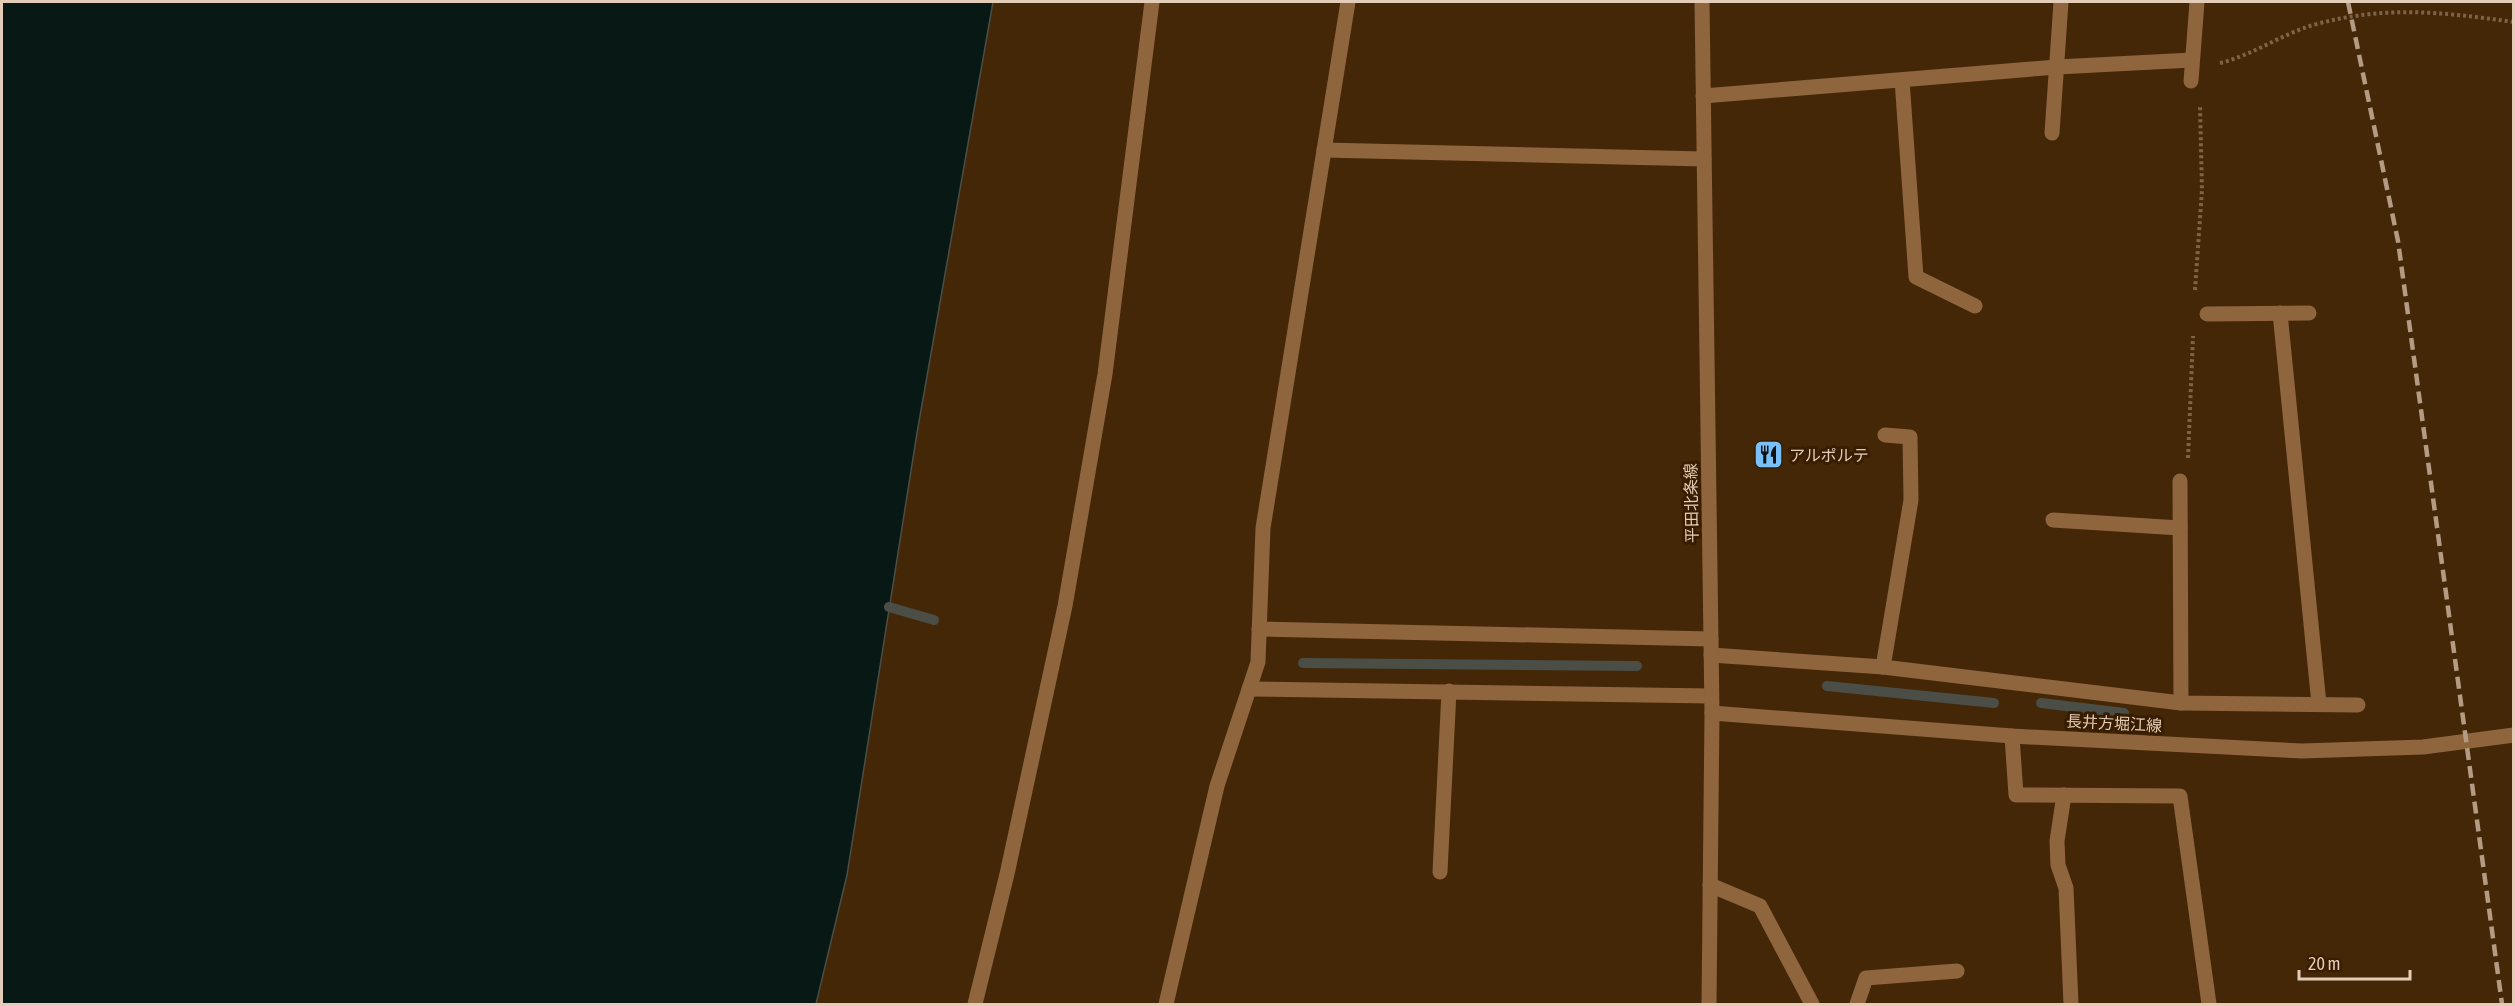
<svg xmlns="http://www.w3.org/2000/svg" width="2515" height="1006" font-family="'Asap Condensed','Noto Sans JP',sans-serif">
<rect width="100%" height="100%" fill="#442707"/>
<polygon fill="#081815" stroke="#4a4e46" stroke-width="1.5" points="2,2 993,2 917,433 847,875 816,1004 2,1004"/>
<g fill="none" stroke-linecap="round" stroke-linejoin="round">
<g stroke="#4a4e46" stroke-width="10">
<polyline points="889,607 934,620"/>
<polyline points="1303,663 1637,666"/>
<polyline points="1827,686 1994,703"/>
<polyline points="2041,703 2124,713"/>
</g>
<g stroke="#7e6347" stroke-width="4" stroke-dasharray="3 3" stroke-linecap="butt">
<path d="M2220,63C2253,55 2280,35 2313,25C2385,5 2441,12 2514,22"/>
<polyline points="2195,290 2202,190 2200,106"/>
<polyline points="2188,458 2193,336"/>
</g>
<g stroke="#8e653d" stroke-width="15">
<polyline points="1902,80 1916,277 1975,306"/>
<polyline points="2191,81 2197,2"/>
<polyline points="1703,96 2057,67 2192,60"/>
<polyline points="2052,133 2061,2"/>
<polyline points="1324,150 1704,159"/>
<polyline points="2280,313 2319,704"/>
<polyline points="2207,314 2309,313"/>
<polyline points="2180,481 2181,703"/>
<polyline points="2053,520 2180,528"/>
<polyline points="1259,629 1711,639"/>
<polyline points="1711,655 1883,667 2181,703 2358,705"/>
<polyline points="1883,667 1911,500 1910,437 1885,435"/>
<polyline points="1249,689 1711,696"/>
<polyline points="2012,736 2016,795 2180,796 2209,1004"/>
<polyline points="2064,795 2057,841 2058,865 2066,888 2071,1004"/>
<polyline points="1440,872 1449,691"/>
<polyline points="1710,885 1760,906 1812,1004"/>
<polyline points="975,1004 1007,874 1065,606 1105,374 1152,2"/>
<polyline points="1166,1004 1217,786 1258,662 1263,528 1348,2"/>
<polyline points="1857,1004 1866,978 1957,971"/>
</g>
<g stroke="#8e653d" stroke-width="15">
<polyline points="1702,2 1712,713 1709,1004"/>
<polyline points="1712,713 2012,736 2302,751 2423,747 2514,735"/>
</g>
<polyline stroke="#b49b83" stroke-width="4.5" stroke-dasharray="12 6" stroke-linecap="butt" points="2348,2 2398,241 2502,1004"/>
</g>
<defs>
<symbol id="restaurant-square" viewBox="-11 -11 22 22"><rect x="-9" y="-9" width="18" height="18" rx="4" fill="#79bff8" stroke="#391d00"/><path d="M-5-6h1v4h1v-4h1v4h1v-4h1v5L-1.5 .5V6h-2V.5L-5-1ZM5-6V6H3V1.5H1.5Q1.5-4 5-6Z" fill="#111"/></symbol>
</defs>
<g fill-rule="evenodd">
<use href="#restaurant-square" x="1752" y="438" width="33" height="33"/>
</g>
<g text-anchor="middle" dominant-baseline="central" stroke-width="6" stroke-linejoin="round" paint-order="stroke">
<g font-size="16" fill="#e4cdb8" stroke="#391d00" text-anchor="start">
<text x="1789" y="455">アルポルテ</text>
</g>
<g font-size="16" fill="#e4cdb8" stroke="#391d00">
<text transform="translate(1691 503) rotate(-91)">平田北条線</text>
<text transform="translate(2114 723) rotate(3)">長井方堀江線</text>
</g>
</g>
<rect width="2515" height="1006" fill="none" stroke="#e4cdb8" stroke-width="6"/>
<path d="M2299 970v9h111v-9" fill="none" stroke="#e4cdb8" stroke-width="3"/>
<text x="2308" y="970" font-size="18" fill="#e4cdb8" stroke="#391d00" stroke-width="4.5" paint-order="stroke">20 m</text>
</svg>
